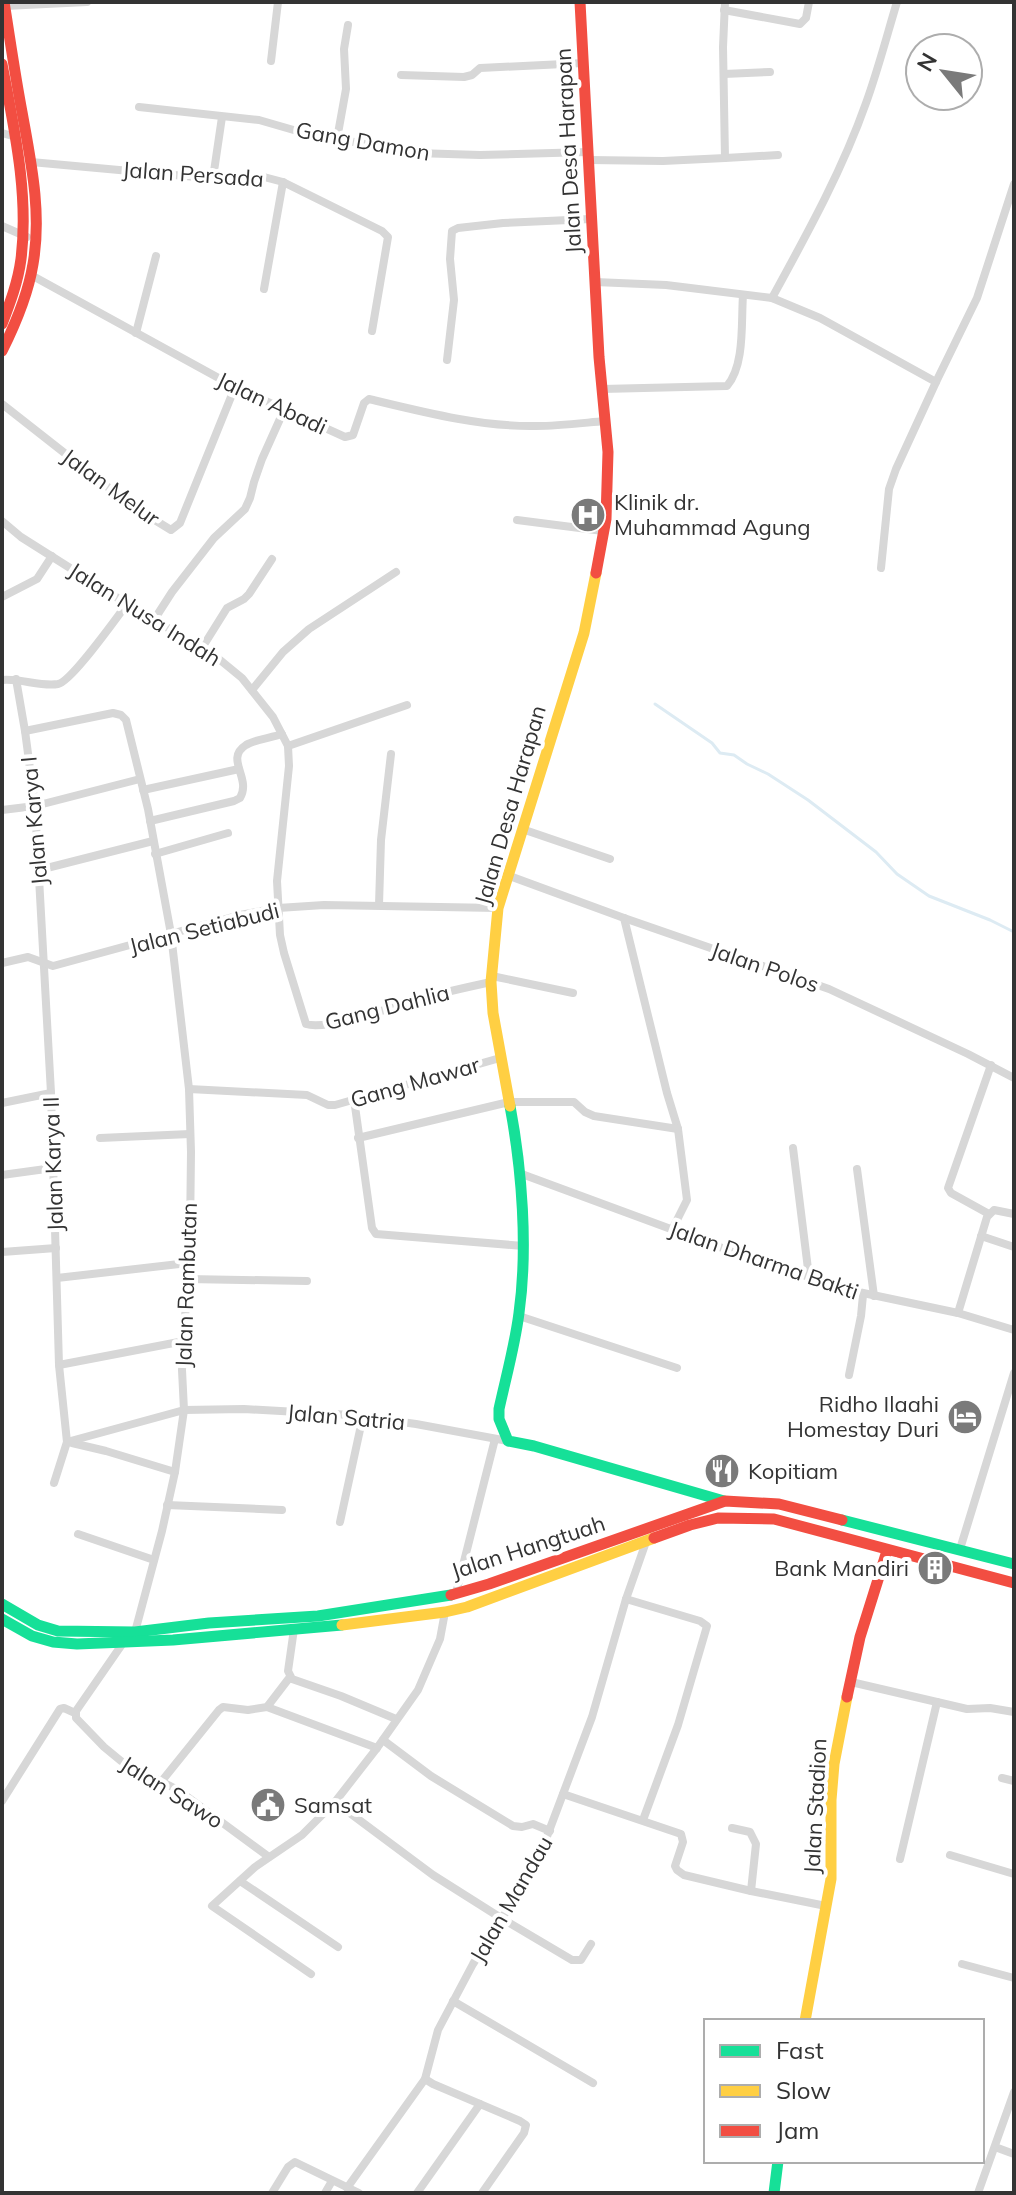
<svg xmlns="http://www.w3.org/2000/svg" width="1016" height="2195" font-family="Mulish,sans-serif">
<rect width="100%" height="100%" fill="#fff"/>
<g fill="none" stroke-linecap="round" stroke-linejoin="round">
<polyline stroke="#ddebf3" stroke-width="3" points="655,704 712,743 720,753 734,755 747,764 768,774 808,800 876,852 897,874 929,896 990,920 1014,932"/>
<g stroke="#d7d7d7" stroke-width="8">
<polyline points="5,6 87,2"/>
<polyline points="724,10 800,24 806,18 809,2"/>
<polyline points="271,61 278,2"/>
<polyline points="724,74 770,72"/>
<polyline points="401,75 464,77 472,75 480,68 584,63"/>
<polyline points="139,107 259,120 304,133 416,153 480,155 588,152"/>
<polyline points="2,133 16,137"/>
<polyline points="337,139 346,89 344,49 348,25"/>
<polyline points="725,158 778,155"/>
<polyline points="589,160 663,161 725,158 723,47 725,2"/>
<polyline points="31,162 251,182 264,177 283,182 382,231 388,237 372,331"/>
<polyline points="213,178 222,117"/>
<polyline points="2,226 27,237"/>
<path d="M31,275L235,387L345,437L353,435L364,403L369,399C423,412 481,427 536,426C559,426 582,423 605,421"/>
<polyline points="595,282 666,285 772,298 820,318 936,382"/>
<polyline points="264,289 283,182"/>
<path d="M772,298C807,234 842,171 866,103C878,70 887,35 897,2"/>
<polyline points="136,333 156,256"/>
<polyline points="447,360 454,300 450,259 452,231 458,228 503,223 591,219"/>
<path d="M602,389L727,386C745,365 741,323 743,295"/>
<polyline points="2,404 132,506 171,530 180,523 235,387"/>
<polyline points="517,520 603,531"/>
<path d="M2,521L21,537L127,604L214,655L242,678L273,717L288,746L289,766L277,881L280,935L284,953L306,1024C328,1031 398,1005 423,998C445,992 468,987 491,982"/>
<polyline points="881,568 889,489 896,469 936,382 977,298 1014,184"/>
<polyline points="2,597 37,579 52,556"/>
<polyline points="154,620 172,592 214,538 245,509 250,498 254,482 262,459 284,410"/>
<polyline points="202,648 227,608 244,599 249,594 272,559"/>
<polyline points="16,679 25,731 35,806 51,1093 59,1365 67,1442 54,1483"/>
<path d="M2,680C20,678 41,687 58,684C72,681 116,618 127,604"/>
<polyline points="252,690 283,652 309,629 396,572"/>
<polyline points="25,731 113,713 121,715 126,720 148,809 171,934 189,1089 191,1152 190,1234 182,1370 184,1410 175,1472 162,1531 135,1632"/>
<polyline points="288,746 407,705"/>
<polyline points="143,790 239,769"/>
<polyline points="2,810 35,806 140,779"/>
<path d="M150,821L234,801L240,798C252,778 224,759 246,745C256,739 271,738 282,734"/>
<polyline points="522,829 610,859"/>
<polyline points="155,854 228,833"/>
<polyline points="39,870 153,841"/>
<polyline points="507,875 624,918 829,989 968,1054 1014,1078"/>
<polyline points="379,905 381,840 391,754"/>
<polyline points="624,918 667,1093 678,1129 687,1200 672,1230"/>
<polyline points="2,963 28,957 53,966 240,915 278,908 324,905 498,908"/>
<polyline points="492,976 573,993"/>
<polyline points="189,1089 307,1095 328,1105 335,1105 500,1058"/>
<polyline points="354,1099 372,1228 376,1234 524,1246"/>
<polyline points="2,1103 51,1093"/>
<polyline points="100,1138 190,1134"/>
<polyline points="358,1138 509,1102 574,1102 585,1112 594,1116 678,1129"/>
<polyline points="793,1148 809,1277"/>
<polyline points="857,1169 874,1296"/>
<polyline points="519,1173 744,1256 849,1290 958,1313 1014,1330"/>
<polyline points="2,1175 53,1168"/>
<polyline points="989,1214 951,1193 948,1188 991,1065"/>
<polyline points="981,1236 1014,1247"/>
<polyline points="2,1252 56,1248"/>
<polyline points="57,1278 188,1263"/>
<polyline points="187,1279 307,1281"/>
<polyline points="958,1313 987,1217 994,1210 1014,1214"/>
<polyline points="519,1316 677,1368"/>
<polyline points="59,1365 184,1341"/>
<polyline points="849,1375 861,1316 863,1295"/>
<polyline points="67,1442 184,1410 244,1409 351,1415 416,1424 508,1441"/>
<polyline points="72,1443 106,1451 175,1472"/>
<polyline points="167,1505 282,1510"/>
<polyline points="340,1522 363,1416"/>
<polyline points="78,1534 154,1560"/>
<polyline points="960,1549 1014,1373"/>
<polyline points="456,1593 495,1439"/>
<polyline points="626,1599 700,1621 707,1626 678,1725 643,1820"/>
<polyline points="294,1629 288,1671 292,1679 341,1696 396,1719"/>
<polyline points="123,1643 76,1711 76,1718 104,1747 121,1761 178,1790 269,1857"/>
<polyline points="851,1682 967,1709 990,1708 1014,1712"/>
<polyline points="267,1707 377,1748"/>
<polyline points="383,1740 431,1776 513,1826 522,1827 533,1824 550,1831"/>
<polyline points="1002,1778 1014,1781"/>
<polyline points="161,1782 219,1710 223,1707 248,1710 267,1707 290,1677"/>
<polyline points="563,1794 681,1834 683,1842 675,1866 677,1870 684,1875 751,1891 826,1906"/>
<polyline points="2,1801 60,1709 64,1708 75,1713"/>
<polyline points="335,1802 433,1875 501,1918 572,1960 581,1960 591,1944"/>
<polyline points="732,1828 750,1832 756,1844 751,1891"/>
<polyline points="950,1855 1014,1874"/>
<polyline points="900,1859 937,1702"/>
<polyline points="240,1881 338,1947"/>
<polyline points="962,1964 1014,1978"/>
<polyline points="311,1974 212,1906 255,1867 302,1835 335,1802 377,1748 418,1690 440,1639 445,1612"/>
<polyline points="453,2001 593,2083"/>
<polyline points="425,2079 433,2084 520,2121 526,2125 524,2133 482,2193"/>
<polyline points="995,2147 1014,2154"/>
<polyline points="347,2188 425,2079 438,2030 473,1964 516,1896 543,1847 592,1717 626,1599 646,1542"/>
<polyline points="272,2193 288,2167 295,2162 359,2193"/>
<polyline points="325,2193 332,2181"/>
<polyline points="417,2193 480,2104"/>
<polyline points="978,2193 1014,2092"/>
</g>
<g stroke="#16e098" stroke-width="11">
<path d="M510,1106C522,1170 528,1248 519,1313C515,1345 506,1377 499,1409V1419L508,1441L534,1446L724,1501"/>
<polyline points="842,1520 1014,1564"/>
<polyline points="2,1604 38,1625 58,1631 135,1632 209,1623 318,1616 451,1595"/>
<polyline points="2,1619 32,1636 53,1642 77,1644 173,1640 342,1625"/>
<polyline points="774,2193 778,2161"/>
</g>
<g stroke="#ffcf43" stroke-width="11">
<polyline points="510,1106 493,1013 491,982 498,908 584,633 596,573"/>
<polyline points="342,1625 445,1612 467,1607 654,1538"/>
<polyline points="805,2021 831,1879 831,1800 834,1764 847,1697"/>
</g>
<g stroke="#f24e42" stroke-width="11">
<polyline points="580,2 599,357 608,452 606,519 596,573"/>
<path d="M2,64C14,128 29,194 21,259C18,282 10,303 2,324"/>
<path d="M2,351C16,323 28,295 33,264C42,213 31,162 22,112C15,75 10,39 4,2"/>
<polyline points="654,1538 690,1525 718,1518 774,1519 1014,1583"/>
<polyline points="451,1595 489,1584 725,1501 779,1504 842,1520"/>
<polyline points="847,1697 860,1637 887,1551"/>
</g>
</g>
<defs>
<symbol id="hospital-disc" viewBox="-11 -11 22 22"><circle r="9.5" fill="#7a7a7a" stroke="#fff"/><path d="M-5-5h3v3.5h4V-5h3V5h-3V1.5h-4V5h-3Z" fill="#fff"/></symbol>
<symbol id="hotel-disc" viewBox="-11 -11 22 22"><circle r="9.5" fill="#7a7a7a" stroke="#fff"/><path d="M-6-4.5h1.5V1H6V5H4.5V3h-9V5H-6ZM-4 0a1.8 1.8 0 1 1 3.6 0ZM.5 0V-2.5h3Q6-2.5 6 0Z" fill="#fff"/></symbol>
<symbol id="restaurant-disc" viewBox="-11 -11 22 22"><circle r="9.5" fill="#7a7a7a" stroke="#fff"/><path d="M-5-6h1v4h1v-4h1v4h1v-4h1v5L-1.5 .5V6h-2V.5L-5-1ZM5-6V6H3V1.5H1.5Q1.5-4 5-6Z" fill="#fff"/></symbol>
<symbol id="building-disc" viewBox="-11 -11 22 22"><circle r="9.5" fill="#7a7a7a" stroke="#fff"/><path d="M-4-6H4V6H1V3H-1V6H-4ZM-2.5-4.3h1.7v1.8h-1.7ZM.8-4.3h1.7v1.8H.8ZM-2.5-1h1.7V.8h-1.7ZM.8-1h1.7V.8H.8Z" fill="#fff"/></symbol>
<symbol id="civic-disc" viewBox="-11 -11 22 22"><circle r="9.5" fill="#7a7a7a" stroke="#fff"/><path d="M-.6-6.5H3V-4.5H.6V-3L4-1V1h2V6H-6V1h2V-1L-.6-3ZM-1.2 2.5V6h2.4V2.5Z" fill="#fff"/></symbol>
</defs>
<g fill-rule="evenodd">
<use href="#hospital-disc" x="568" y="495" width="40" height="40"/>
<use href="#hotel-disc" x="945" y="1397" width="40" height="40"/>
<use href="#restaurant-disc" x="702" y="1451" width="40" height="40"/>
<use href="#building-disc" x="915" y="1548" width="40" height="40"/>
<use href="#civic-disc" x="248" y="1785" width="40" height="40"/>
</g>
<g text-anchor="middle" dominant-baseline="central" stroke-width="8" stroke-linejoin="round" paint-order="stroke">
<g font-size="22" fill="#333" stroke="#fff">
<text transform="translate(363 141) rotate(10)">Gang Damon</text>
<text transform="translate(568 151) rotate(-93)">Jalan Desa Harapan</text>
<text transform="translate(193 174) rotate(4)">Jalan Persada</text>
<text transform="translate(272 403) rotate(25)">Jalan Abadi</text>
<text transform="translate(111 487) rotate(36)">Jalan Melur</text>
<text transform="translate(145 614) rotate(32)">Jalan Nusa Indah</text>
<text transform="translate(510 805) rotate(-74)">Jalan Desa Harapan</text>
<text transform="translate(34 821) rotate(-95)">Jalan Karya I</text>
<text transform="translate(204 928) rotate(-14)">Jalan Setiabudi</text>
<text transform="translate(765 967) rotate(19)">Jalan Polos</text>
<text transform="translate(387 1007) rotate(-14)">Gang Dahlia</text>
<text transform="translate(415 1082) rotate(-16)">Gang Mawar</text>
<text transform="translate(53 1164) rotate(-92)">Jalan Karya II</text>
<text transform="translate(764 1260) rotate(19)">Jalan Dharma Bakti</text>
<text transform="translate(186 1285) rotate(-88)">Jalan Rambutan</text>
<text transform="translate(346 1417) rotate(5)">Jalan Satria</text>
<text transform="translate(528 1547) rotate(-18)">Jalan Hangtuah</text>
<text transform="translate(172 1792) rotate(32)">Jalan Sawo</text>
<text transform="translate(815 1806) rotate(-87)">Jalan Stadion</text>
<text transform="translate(511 1899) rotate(-60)">Jalan Mandau</text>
</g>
<g font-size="22" fill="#333" stroke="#fff" text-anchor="start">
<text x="614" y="502">Klinik dr.<tspan x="614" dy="25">Muhammad Agung</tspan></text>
<text x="939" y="1404" text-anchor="end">Ridho Ilaahi<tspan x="939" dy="25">Homestay Duri</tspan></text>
<text x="748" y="1471">Kopitiam</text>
<text x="909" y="1568" text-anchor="end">Bank Mandiri</text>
<text x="294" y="1805">Samsat</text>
</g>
</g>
<rect width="1016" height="2195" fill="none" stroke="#333333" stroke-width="8"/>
<rect x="704" y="2019" width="280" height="144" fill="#ffffff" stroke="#adadad" stroke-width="2"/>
<rect x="720" y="2045" width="40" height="12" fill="#16e098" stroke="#adadad" stroke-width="2"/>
<text x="776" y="2059" font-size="24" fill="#333333">Fast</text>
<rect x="720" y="2085" width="40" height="12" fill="#ffcf43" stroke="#adadad" stroke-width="2"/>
<text x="776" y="2099" font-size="24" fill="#333333">Slow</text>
<rect x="720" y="2125" width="40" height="12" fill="#f24e42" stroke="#adadad" stroke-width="2"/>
<text x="776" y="2139" font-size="24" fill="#333333">Jam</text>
<g transform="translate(944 72) rotate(300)"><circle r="38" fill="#ffffff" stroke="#adadad" stroke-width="2"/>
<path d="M0-6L14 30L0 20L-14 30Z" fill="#7a7a7a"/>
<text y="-12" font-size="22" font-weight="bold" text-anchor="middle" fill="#333333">N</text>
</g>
</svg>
